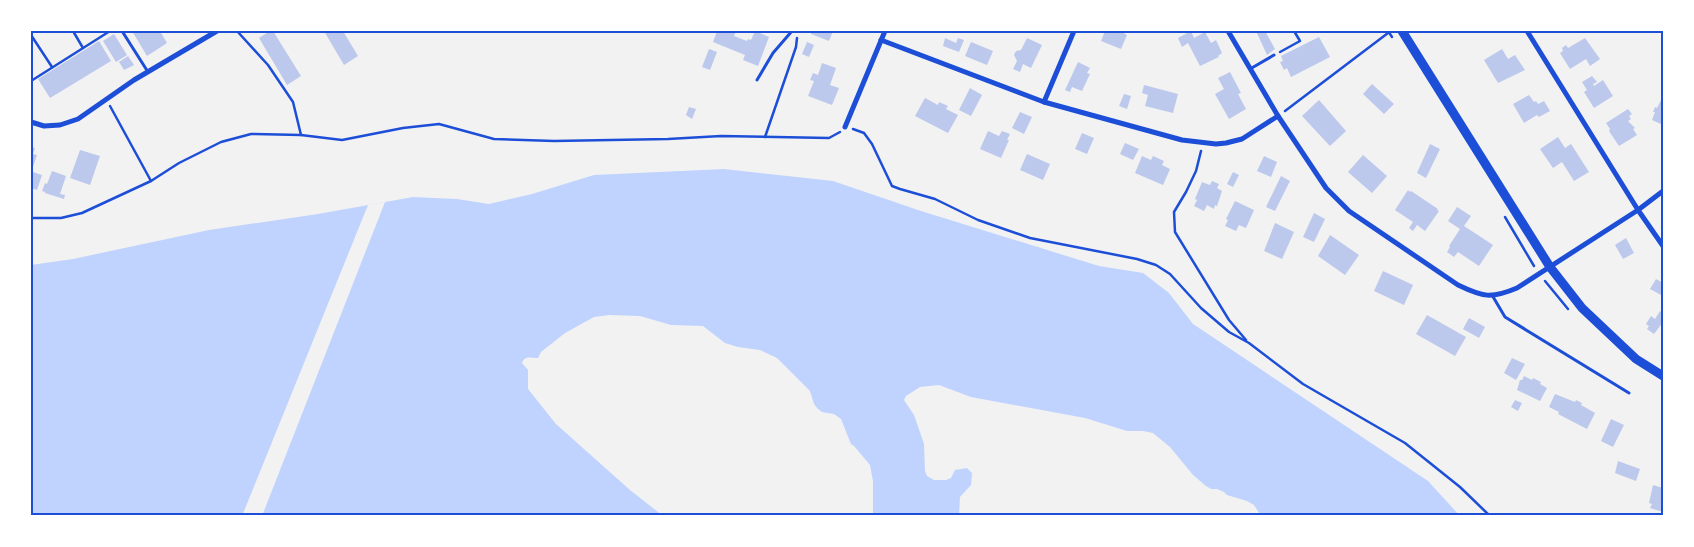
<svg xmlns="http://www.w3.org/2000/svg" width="1694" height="547" font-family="Quicksand,sans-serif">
<rect width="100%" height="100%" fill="#f2f2f2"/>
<path fill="#bfd3fe" d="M724,169L833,181L921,211L1099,266L1143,273L1169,293L1193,324L1428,481L1460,516H1261L1254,505L1247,501L1227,495L1224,492L1217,489H1211L1206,486L1193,475L1170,447L1153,433L1143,431H1127L1085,418L971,397L939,385L920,387L906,396L904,400L914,415L924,444L925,471L927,476L934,480H946L951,478L955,470L967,468L972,473L971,485L960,497L959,516H873V481L870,465L854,446L851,444L841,419L834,414L822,412L818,409L814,404L810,391L777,358L760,350L738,347L725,343L703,326L671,325L640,316L609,315L594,317L565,333L541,352L538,358C530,358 525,355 522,363L528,370V389L556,424L630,490L663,516H487L483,513L481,516H31V265L73,259L209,230L318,214L413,197L457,199L489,204L532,194L594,175Z"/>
<polygon fill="#f2f2f2" points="385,202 262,516 242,516 368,205"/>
<g fill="#bdc9ec">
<polygon points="132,31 160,31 167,43 147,56"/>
<polygon points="270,31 273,31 301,76 287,85 259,38"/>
<polygon points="324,31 343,31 358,56 344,65"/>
<polygon points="717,31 736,31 734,36 747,41 748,39 751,40 755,31 769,37 758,66 743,60 745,55 713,42"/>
<polygon points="812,31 833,31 829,41 811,34"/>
<polygon points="1105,31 1120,31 1127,35 1121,49 1101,41"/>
<polygon points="1191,31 1194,38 1205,32 1211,43 1216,40 1222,53 1218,56 1219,57 1200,66 1188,43 1182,47 1178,38"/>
<polygon points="1256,31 1265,31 1275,49 1267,55"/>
<polygon points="114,34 127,55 116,62 103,41"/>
<polygon points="1319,37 1330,57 1291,77 1287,68 1284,70 1280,62 1283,61 1281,56"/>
<polygon points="945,38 956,43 958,38 964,40 959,52 943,46"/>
<polygon points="1027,38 1042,45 1031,68 1023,64 1020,72 1013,69 1017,61 1014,55 1016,51 1021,50"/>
<polygon points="1585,38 1600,59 1590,66 1586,59 1570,69 1560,53 1563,51 1562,48 1566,45 1568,48"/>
<polygon points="99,41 111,61 50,98 38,79"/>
<polygon points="807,42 814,45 809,57 802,54"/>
<polygon points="971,42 993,51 987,65 965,56"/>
<polygon points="709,49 717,52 710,70 702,67"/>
<polygon points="1502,49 1508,59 1515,55 1525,70 1498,83 1484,60"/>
<polygon points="128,56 134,65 124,70 119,62"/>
<polygon points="1078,62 1090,68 1087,73 1090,74 1082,91 1072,87 1070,92 1065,90"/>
<polygon points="822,63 836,68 830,85 839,88 832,105 808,96 814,81 810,80 813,73 818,75"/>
<polygon points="1230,72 1241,93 1238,94 1246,109 1229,119 1215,94 1224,89 1218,78"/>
<polygon points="1592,76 1597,82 1593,84 1594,86 1603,80 1613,96 1594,108 1584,92 1587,90 1582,82"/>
<polygon points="1372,84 1394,104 1384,114 1363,94"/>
<polygon points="1144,85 1178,94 1173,113 1145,106 1148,95 1142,93"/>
<polygon points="970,88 982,95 971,116 959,110"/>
<polygon points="1124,94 1131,96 1127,109 1119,106"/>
<polygon points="1529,95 1534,102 1536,101 1538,104 1544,101 1550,111 1539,117 1537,115 1524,123 1513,104"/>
<polygon points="925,98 938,105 939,102 948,106 946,109 958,115 948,133 915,116"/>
<polygon points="1319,100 1346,131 1330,146 1302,116"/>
<polygon points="1661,100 1663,100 1663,125 1652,120 1655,112 1653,112 1655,107 1657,108"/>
<polygon points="689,107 696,109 692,119 686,115"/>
<polygon points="1628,109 1632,114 1629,116 1631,119 1628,121 1635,128 1633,129 1637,135 1619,146 1609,131 1610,129 1606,123"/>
<polygon points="1020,112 1032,117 1024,134 1012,128"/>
<polygon points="988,131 999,136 1002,131 1010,134 1007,140 1009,140 1001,158 980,149"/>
<polygon points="1082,133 1094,138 1087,154 1075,149"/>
<polygon points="1558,137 1565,148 1571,144 1589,172 1574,181 1562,162 1553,168 1540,149"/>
<polygon points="1125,143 1139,149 1133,160 1120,154"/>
<polygon points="1430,144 1440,149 1426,178 1417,173"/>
<polygon points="31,147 35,148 33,154 37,155 32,170"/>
<polygon points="80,150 100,156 90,185 70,178"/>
<polygon points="1027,154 1050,164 1043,180 1020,170"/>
<polygon points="1363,155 1387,176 1372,193 1348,172"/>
<polygon points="1142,156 1151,160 1153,156 1164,161 1162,165 1170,169 1163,185 1135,173"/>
<polygon points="1264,156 1277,162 1271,177 1257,171"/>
<polygon points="52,171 66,176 60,194 65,195 64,199 45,193 45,192 42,191 45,183 47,184"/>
<polygon points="33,172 42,175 37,190 31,188 31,179"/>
<polygon points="1233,172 1239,175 1233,187 1227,184"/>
<polygon points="1281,176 1290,181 1275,211 1266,207"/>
<polygon points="1212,181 1219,184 1217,188 1222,191 1217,206 1215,205 1214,209 1207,205 1204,211 1194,206 1197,200 1195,199 1202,182 1210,185"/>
<polygon points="1408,190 1410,192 1411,191 1438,209 1437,210 1439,211 1425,231 1417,225 1413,231 1409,228 1413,222 1395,210"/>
<polygon points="1235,201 1254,210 1246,228 1239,225 1236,231 1225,226 1228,220 1226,219"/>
<polygon points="1457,207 1471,216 1464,226 1493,245 1479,266 1458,252 1454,257 1447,252 1450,247 1449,246 1460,229 1448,221"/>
<polygon points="1314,213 1325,219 1314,242 1303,237"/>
<polygon points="1275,223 1294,232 1282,259 1264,251"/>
<polygon points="1330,235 1359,255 1345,275 1318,256"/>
<polygon points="1626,238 1634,253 1623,259 1615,245"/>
<polygon points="1383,271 1413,285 1404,305 1374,291"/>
<polygon points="1656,279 1663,283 1663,296 1650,289"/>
<polygon points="1660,311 1663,313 1663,322 1654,334 1647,329 1649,326 1646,324 1651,316 1655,319"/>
<polygon points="1427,315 1466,337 1455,356 1416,334"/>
<polygon points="1469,318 1485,327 1479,338 1463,329"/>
<polygon points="1512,358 1525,364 1516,380 1504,373"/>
<polygon points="1524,376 1532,380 1533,378 1541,382 1540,384 1547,388 1540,401 1517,390 1520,380 1522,380"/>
<polygon points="1555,394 1575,402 1576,400 1582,403 1581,405 1595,413 1587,429 1558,414 1559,412 1549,407"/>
<polygon points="1515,400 1522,403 1518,411 1511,407"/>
<polygon points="1611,419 1624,425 1613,447 1601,441"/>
<polygon points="1618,461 1640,469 1636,481 1615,473"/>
<polygon points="1653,485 1663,488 1663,512 1650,508 1652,504 1649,503"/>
</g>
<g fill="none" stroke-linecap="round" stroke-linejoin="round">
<g stroke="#1d4ed8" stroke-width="2.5">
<polyline points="73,31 83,48"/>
<polyline points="237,31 268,65 293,102 301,135"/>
<polyline points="1388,31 1392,37"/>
<polyline points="31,35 52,67"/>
<polyline points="1280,52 1300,41 1294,31"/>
<polyline points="31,81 110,31"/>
<polyline points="110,106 151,181"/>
<polyline points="1285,111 1388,33"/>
<polyline points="853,129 864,133 872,144 892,186 900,189 935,199 978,220 1030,238 1137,259 1156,265 1170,274 1201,308 1229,332 1249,343 1303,384 1405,443 1460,487 1490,516"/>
<polyline points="765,137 796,47 797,38"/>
<polyline points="1201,151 1196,171 1186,192 1174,212 1175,232 1229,320 1246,340"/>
<polyline points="1505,217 1534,266"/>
<polyline points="31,218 61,218 82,213 151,181 179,163 221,142 251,134 301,135 342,140 403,128 439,124 494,139 554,141 668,139 721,136 829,138 840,132"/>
<polyline points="1545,281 1568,309"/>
</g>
<g stroke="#1d4ed8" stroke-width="3">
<polyline points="122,31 148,72"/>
<polyline points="1250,69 1274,55"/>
<polyline points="757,80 773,53 792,31"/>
<polyline points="1492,295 1505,317 1629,393"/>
</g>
<g stroke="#1d4ed8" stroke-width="5">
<path d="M1228,31L1278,116L1326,188L1349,211L1458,285C1483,297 1491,299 1517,288L1638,210L1663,191"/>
<polyline points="1527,31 1638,210 1663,246"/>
<polyline points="881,40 1044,102 1182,140 1216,144 1226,143 1242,139 1278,116"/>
<polyline points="1044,102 1074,31"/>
<polyline points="31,122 44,126 60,125 78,119 134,80 217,31"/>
<polyline points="845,127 885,31"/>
</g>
<polyline stroke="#1d4ed8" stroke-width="9" points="1402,31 1550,267 1582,308 1636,359 1663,376"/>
</g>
<rect width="1694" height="547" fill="none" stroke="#ffffff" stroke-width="65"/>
<rect x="32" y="32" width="1630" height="482" fill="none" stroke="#1d4ed8" stroke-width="2"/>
</svg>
